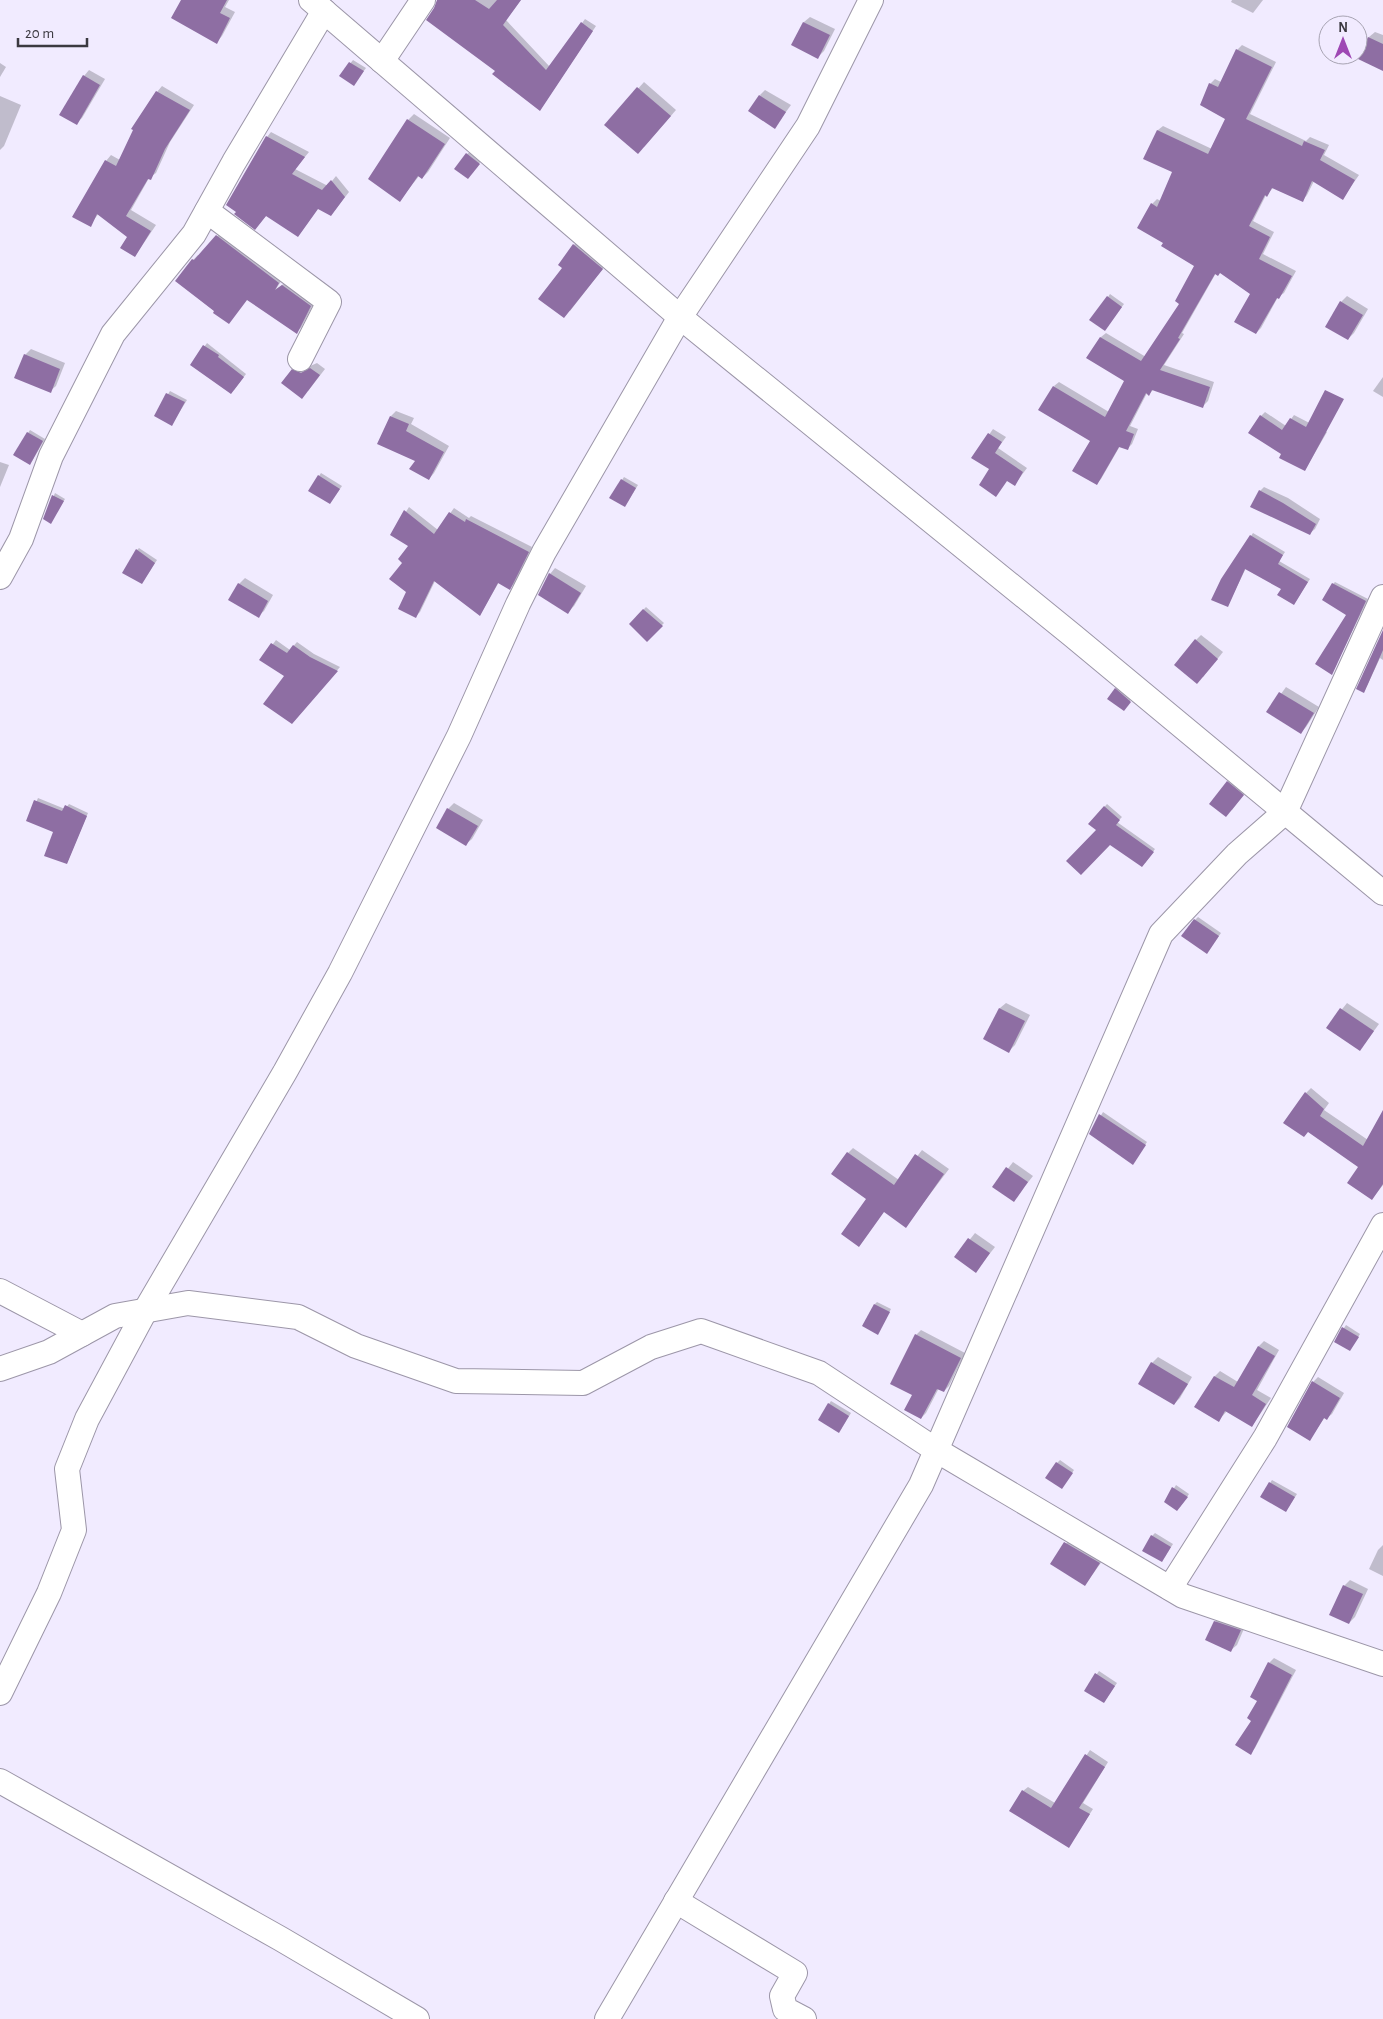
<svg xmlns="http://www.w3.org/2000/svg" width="1383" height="2019" font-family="'Alegreya Sans',sans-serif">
<rect width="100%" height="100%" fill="#f1ebff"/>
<g fill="#0003">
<polygon points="183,0 229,0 225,7 235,12 222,36 217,42"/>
<polygon points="438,0 521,0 506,20 550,67 585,19 596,26 540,110 497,71 436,8"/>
<polygon points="1232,0 1263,0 1253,13 1231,2"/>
<polygon points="810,17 835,29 824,51 818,57 793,45 804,22"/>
<polygon points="1375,32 1383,35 1383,68 1360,58 1369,37"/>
<polygon points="1242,45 1276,62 1250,114 1306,141 1310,137 1329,145 1324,155 1359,175 1343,198 1314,181 1307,195 1303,200 1274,187 1266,195 1253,221 1274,232 1263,254 1296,271 1284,293 1278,297 1261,328 1256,333 1251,294 1220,272 1216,273 1182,333 1184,334 1164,365 1214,382 1208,401 1203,406 1154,389 1149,394 1147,393 1130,426 1138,429 1132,444 1127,449 1120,446 1101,479 1096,484 1091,440 1054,386 1059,382 1109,412 1125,381 1088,357 1101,337 1106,333 1146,357 1181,303 1196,266 1165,242 1152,204 1157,199 1161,201 1174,172 1145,158 1158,130 1163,126 1212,149 1226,118 1210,84 1215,79 1221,82 1237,50"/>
<polygon points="353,60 366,68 354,84 341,75"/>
<polygon points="0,63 6,67 0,77"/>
<polygon points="89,70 105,79 82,118 76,123 84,76"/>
<polygon points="644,82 676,110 644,147 606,125"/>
<polygon points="162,86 194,105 170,142 156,173 149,178 131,210 156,225 135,256 129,236 99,213 90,225 106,161 111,155 120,160 157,92"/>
<polygon points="765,90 791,105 775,127 760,95"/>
<polygon points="0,96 21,105 4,146 0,150"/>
<polygon points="414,114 450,138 428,172 422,178 419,176 400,200 408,120"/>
<polygon points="271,132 309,152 295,169 328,186 336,176 349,192 335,210 318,208 298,236 267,215 255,228 238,212 267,137"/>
<polygon points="470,152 481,161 470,175 467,154"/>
<polygon points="222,231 283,278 276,289 288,281 315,301 301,328 296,332 247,299 229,323 177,281 193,260 198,255 200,256"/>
<polygon points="579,239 608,262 570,311 564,267 574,245"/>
<polygon points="1110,294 1124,304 1107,327 1108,297"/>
<polygon points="1347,296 1368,309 1354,333 1348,339 1341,302"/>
<polygon points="207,343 246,374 234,390 192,364"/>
<polygon points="31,349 65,363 56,386 50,391 25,355"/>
<polygon points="317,363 325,369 308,391 293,370 299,364 308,367"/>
<polygon points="1383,377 1383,397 1373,391"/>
<polygon points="170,391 187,400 172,424 155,415"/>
<polygon points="396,411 414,418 411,424 449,446 434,473 429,479 391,416"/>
<polygon points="1265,412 1286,426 1294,415 1327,432 1305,470 1283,454 1261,416"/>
<polygon points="993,429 1006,437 998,448 1027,468 1015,484 973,458"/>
<polygon points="30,430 45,439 32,461 28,433"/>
<polygon points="0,462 9,465 0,487"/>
<polygon points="321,473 342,486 330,503 319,476"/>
<polygon points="624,477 638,485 627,503 622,480"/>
<polygon points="1264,487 1288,498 1320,519 1315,529 1310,533 1260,491"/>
<polygon points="55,493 65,499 51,522 44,518"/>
<polygon points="409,507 438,530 454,508 469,518 471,516 532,547 514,584 510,588 499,582 480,615 435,581 420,612 416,616 408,592 404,562 410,545 392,534"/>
<polygon points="1253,533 1285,552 1279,561 1310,579 1296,601 1282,589 1246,568 1228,605 1251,536"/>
<polygon points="139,548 157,560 144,580 137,550"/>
<polygon points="555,568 586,586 574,606 568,612 550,574"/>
<polygon points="245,578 273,595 264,611 258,616 239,584"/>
<polygon points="1335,582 1368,599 1332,673 1347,614 1333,584"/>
<polygon points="646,607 664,623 647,640 630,624"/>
<polygon points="1201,635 1223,652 1203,677 1196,640"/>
<polygon points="1383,635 1383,660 1380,658 1364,692"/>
<polygon points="276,640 290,650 297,642 314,654 340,667 295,718 285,676 261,660"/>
<polygon points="1118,687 1132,698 1126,707 1115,689"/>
<polygon points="1286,687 1319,707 1306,727 1301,732 1268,712"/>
<polygon points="1233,776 1248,789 1232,810 1228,782"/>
<polygon points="38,798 65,809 69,804 88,813 67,863 55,831 28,821"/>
<polygon points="454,803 483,820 472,839 466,844 448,809"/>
<polygon points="1107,804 1122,817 1117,822 1155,849 1145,863 1090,824"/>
<polygon points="1198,917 1221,933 1209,950 1195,920"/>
<polygon points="1006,1003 1030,1015 1015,1045 1009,1051 985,1039 1000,1008"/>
<polygon points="1347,1003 1379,1024 1365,1043 1328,1027"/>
<polygon points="1311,1088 1329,1103 1324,1110 1368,1140 1383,1113 1383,1185 1372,1199 1360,1166 1308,1131 1306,1093"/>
<polygon points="1103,1112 1147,1142 1135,1160 1090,1134"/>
<polygon points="853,1148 899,1180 922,1150 949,1169 906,1226 868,1198 848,1153"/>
<polygon points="1013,1162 1033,1176 1014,1200 994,1187"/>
<polygon points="975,1233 995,1247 976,1271 956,1257"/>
<polygon points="877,1302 891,1309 878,1333 875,1304"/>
<polygon points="1346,1325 1360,1334 1352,1347 1335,1342"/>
<polygon points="921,1330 965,1353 949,1386 944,1391 939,1388 926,1413 921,1418 914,1394 916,1335"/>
<polygon points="1264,1341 1279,1350 1257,1390 1271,1398 1252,1426 1227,1411 1219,1420 1196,1407 1215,1376 1220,1371 1238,1382 1259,1346"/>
<polygon points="1158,1357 1192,1377 1180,1398 1174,1404 1140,1384 1152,1363"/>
<polygon points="1318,1377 1344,1393 1332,1414 1327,1418 1325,1417 1310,1439 1313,1382"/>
<polygon points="831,1401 851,1413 841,1429 829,1404"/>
<polygon points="1060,1460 1074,1470 1064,1485 1057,1463"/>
<polygon points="1272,1480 1297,1494 1286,1511 1270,1483"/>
<polygon points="1176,1485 1189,1494 1180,1507 1166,1502"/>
<polygon points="1155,1533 1173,1544 1164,1558 1152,1536"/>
<polygon points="1071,1537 1105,1557 1085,1585 1052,1563"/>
<polygon points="1383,1545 1383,1576 1369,1569 1378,1550"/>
<polygon points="1350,1580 1368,1589 1355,1617 1349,1623 1344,1586"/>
<polygon points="1221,1616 1246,1624 1237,1645 1231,1650 1215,1622"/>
<polygon points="1274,1658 1296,1670 1255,1748 1250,1753 1252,1720 1269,1663"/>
<polygon points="1099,1671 1117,1683 1104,1702 1086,1690"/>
<polygon points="1090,1750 1108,1762 1083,1803 1093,1809 1069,1846 1023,1791 1028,1787 1055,1803"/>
</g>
<g fill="#8e6ea3">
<polygon points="181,0 227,0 220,13 230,18 217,44 171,18"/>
<polygon points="437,0 475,0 489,9 497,0 521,0 503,25 546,70 581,22 593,31 540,111 492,74 495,71 426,20 434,8"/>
<polygon points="803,22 830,35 818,59 791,45"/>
<polygon points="1368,37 1383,44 1383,71 1358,59"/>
<polygon points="1236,49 1272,67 1246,119 1302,146 1304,141 1325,150 1320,160 1355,180 1343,200 1312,181 1303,202 1272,188 1267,197 1265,195 1249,226 1270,237 1259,259 1292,276 1279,299 1277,298 1256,334 1234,322 1250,294 1220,273 1218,276 1215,274 1178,338 1180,339 1160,370 1210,387 1203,408 1152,390 1149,396 1146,393 1126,431 1134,434 1128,450 1119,447 1097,485 1072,471 1090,441 1038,410 1053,386 1105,417 1124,381 1086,358 1100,337 1141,361 1179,304 1175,301 1194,266 1161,246 1163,243 1137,228 1151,203 1157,207 1172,172 1143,159 1157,130 1208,154 1225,119 1200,105 1209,83 1218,87"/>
<polygon points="349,62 364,71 354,86 339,76"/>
<polygon points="83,75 100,85 77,125 59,115"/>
<polygon points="637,87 671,116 638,154 604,125"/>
<polygon points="156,91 190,110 165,149 151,180 148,179 126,216 151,231 135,257 120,248 127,237 97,214 91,227 72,217 105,160 116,166 133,130 131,129"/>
<polygon points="759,95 786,112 775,129 748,111"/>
<polygon points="407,119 445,144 422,179 418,176 400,202 368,179"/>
<polygon points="266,136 305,157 292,174 322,190 331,180 345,197 331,216 318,209 298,237 266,216 255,230 234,214 236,212 226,205"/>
<polygon points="466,153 480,164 468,179 454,169"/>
<polygon points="216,235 279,283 275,290 282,285 311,306 297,334 247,300 229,324 213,313 214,311 175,281 192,259 194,260"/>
<polygon points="573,244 603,269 564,318 538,299 562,268 558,265"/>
<polygon points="1107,296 1122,307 1105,331 1089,320"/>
<polygon points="1340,301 1363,315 1348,340 1325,327"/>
<polygon points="203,345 219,355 218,357 244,377 231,394 190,365"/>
<polygon points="24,354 60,369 51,393 14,378"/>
<polygon points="310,368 320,375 302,399 281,383 292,369 301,373"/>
<polygon points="1325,390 1344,399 1305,471 1279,458 1281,454 1248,433 1260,415 1282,430 1290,418 1306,427"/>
<polygon points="166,393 185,402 172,426 154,416"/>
<polygon points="390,416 409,424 406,431 444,452 429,480 409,469 415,461 377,444"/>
<polygon points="27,432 43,441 30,465 13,455"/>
<polygon points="988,433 1002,442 995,453 1023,472 1015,486 1007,481 996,497 979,485 989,469 971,458"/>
<polygon points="318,475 340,489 330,504 308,491"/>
<polygon points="621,479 636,488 625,507 609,498"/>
<polygon points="1259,490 1283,503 1316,524 1310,535 1250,507"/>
<polygon points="52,495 64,501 51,524 43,519"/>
<polygon points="404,510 434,534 449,512 465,522 466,519 529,552 510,590 498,583 480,616 434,581 416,618 398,609 406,592 389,579 402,563 398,559 408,546 390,535"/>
<polygon points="1250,535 1283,555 1278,564 1308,582 1294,605 1277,595 1281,589 1245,569 1228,607 1211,600 1221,579"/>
<polygon points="136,549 155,563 142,584 122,573"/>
<polygon points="549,573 581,593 568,614 538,595"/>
<polygon points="238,583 268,601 259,618 228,600"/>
<polygon points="1332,583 1366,601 1332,675 1315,664 1346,615 1322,600"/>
<polygon points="643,609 663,626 647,642 629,624"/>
<polygon points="1383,630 1383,650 1364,693 1356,689"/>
<polygon points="1195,639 1218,659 1197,684 1174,665"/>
<polygon points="271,643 287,653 293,645 310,657 338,671 292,724 263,704 284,676 259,660"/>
<polygon points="1115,688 1131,702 1124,711 1107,699"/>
<polygon points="1279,692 1314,713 1301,734 1266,712"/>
<polygon points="1227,781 1244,795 1226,817 1209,804"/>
<polygon points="34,800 62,811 65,805 87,816 67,864 44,856 53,832 26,821"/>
<polygon points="1104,806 1120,820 1116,825 1154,852 1142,867 1110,845 1081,875 1066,861 1096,830 1088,824"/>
<polygon points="447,808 478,826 466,846 436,828"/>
<polygon points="1194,919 1219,936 1207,954 1181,936"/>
<polygon points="999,1008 1025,1021 1009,1053 983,1039"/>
<polygon points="1340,1008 1374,1031 1360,1051 1326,1028"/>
<polygon points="1305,1092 1324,1109 1320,1116 1363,1146 1383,1110 1383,1184 1372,1200 1347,1183 1358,1167 1308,1132 1304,1137 1283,1123"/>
<polygon points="1099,1114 1146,1145 1133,1165 1089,1134"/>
<polygon points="847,1152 894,1185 915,1154 944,1174 906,1228 884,1212 859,1247 841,1234 866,1199 831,1174"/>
<polygon points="1006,1167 1028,1182 1014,1202 992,1187"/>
<polygon points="968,1238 990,1253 976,1273 954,1257"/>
<polygon points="874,1304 890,1312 878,1335 862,1326"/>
<polygon points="1342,1327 1359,1337 1350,1351 1334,1342"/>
<polygon points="915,1334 961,1358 944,1392 937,1389 921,1419 904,1410 912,1395 890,1384"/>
<polygon points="1258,1346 1275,1356 1252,1395 1266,1404 1252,1427 1225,1411 1219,1422 1194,1407 1214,1376 1234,1387"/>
<polygon points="1151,1362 1188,1384 1174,1405 1138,1384"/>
<polygon points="1312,1381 1340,1398 1327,1420 1324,1418 1310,1441 1287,1427"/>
<polygon points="828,1403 849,1416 839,1433 818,1420"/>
<polygon points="1056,1462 1073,1473 1062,1489 1045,1478"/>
<polygon points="1269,1482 1295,1497 1286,1512 1260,1497"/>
<polygon points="1172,1487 1188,1497 1177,1511 1164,1502"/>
<polygon points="1151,1535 1171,1547 1162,1562 1142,1551"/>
<polygon points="1064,1542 1100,1563 1085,1586 1050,1564"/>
<polygon points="1343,1585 1363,1594 1349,1624 1329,1615"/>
<polygon points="1214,1621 1241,1630 1231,1652 1205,1640"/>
<polygon points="1268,1662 1292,1675 1251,1755 1235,1745 1251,1721 1247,1718 1257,1701 1250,1697"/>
<polygon points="1095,1673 1115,1686 1104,1703 1084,1691"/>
<polygon points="1085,1754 1105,1767 1079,1808 1090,1814 1069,1848 1009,1811 1022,1790 1051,1808"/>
</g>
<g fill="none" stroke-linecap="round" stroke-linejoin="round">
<defs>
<g id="minor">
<polyline points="311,0 680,317 1072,635 1383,893"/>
<polyline points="382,61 423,0"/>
<polyline points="207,211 329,302 300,359"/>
<polyline points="0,577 21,539 51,456 113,334 194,234 234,162 324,11"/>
<polyline points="0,1291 82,1334"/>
<polyline points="0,1369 49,1352 115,1316 188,1303 298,1317 356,1346 456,1381 583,1383 651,1347 701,1331 819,1373 936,1450 1183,1596 1383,1664"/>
<polyline points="1170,1588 1265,1438 1383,1225"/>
<polyline points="0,1693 49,1593 74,1530 67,1469 87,1419 145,1311 285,1072 340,973 459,736 518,604 544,552 680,317 808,126 871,0"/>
<polyline points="0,1781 281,1939 417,2019"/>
<polyline points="676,1901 795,1973 782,1996 785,2009 804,2019"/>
<polyline points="607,2019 921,1485 1161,934 1237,854 1285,812 1383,597"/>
</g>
</defs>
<use href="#minor" stroke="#9c96a8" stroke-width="26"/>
<use href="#minor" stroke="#fff" stroke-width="24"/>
</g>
<g transform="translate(1343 40)"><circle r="24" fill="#f1ebff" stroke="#a8a4b3"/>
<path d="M0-4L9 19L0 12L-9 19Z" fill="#9e48b4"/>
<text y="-8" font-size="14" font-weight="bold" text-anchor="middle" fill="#3b3940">N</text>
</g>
<path d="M18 38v8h69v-8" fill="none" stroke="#3b3940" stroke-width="2.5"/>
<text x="25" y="38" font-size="15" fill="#3b3940" stroke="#f1ebff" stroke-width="4" paint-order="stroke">20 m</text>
</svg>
